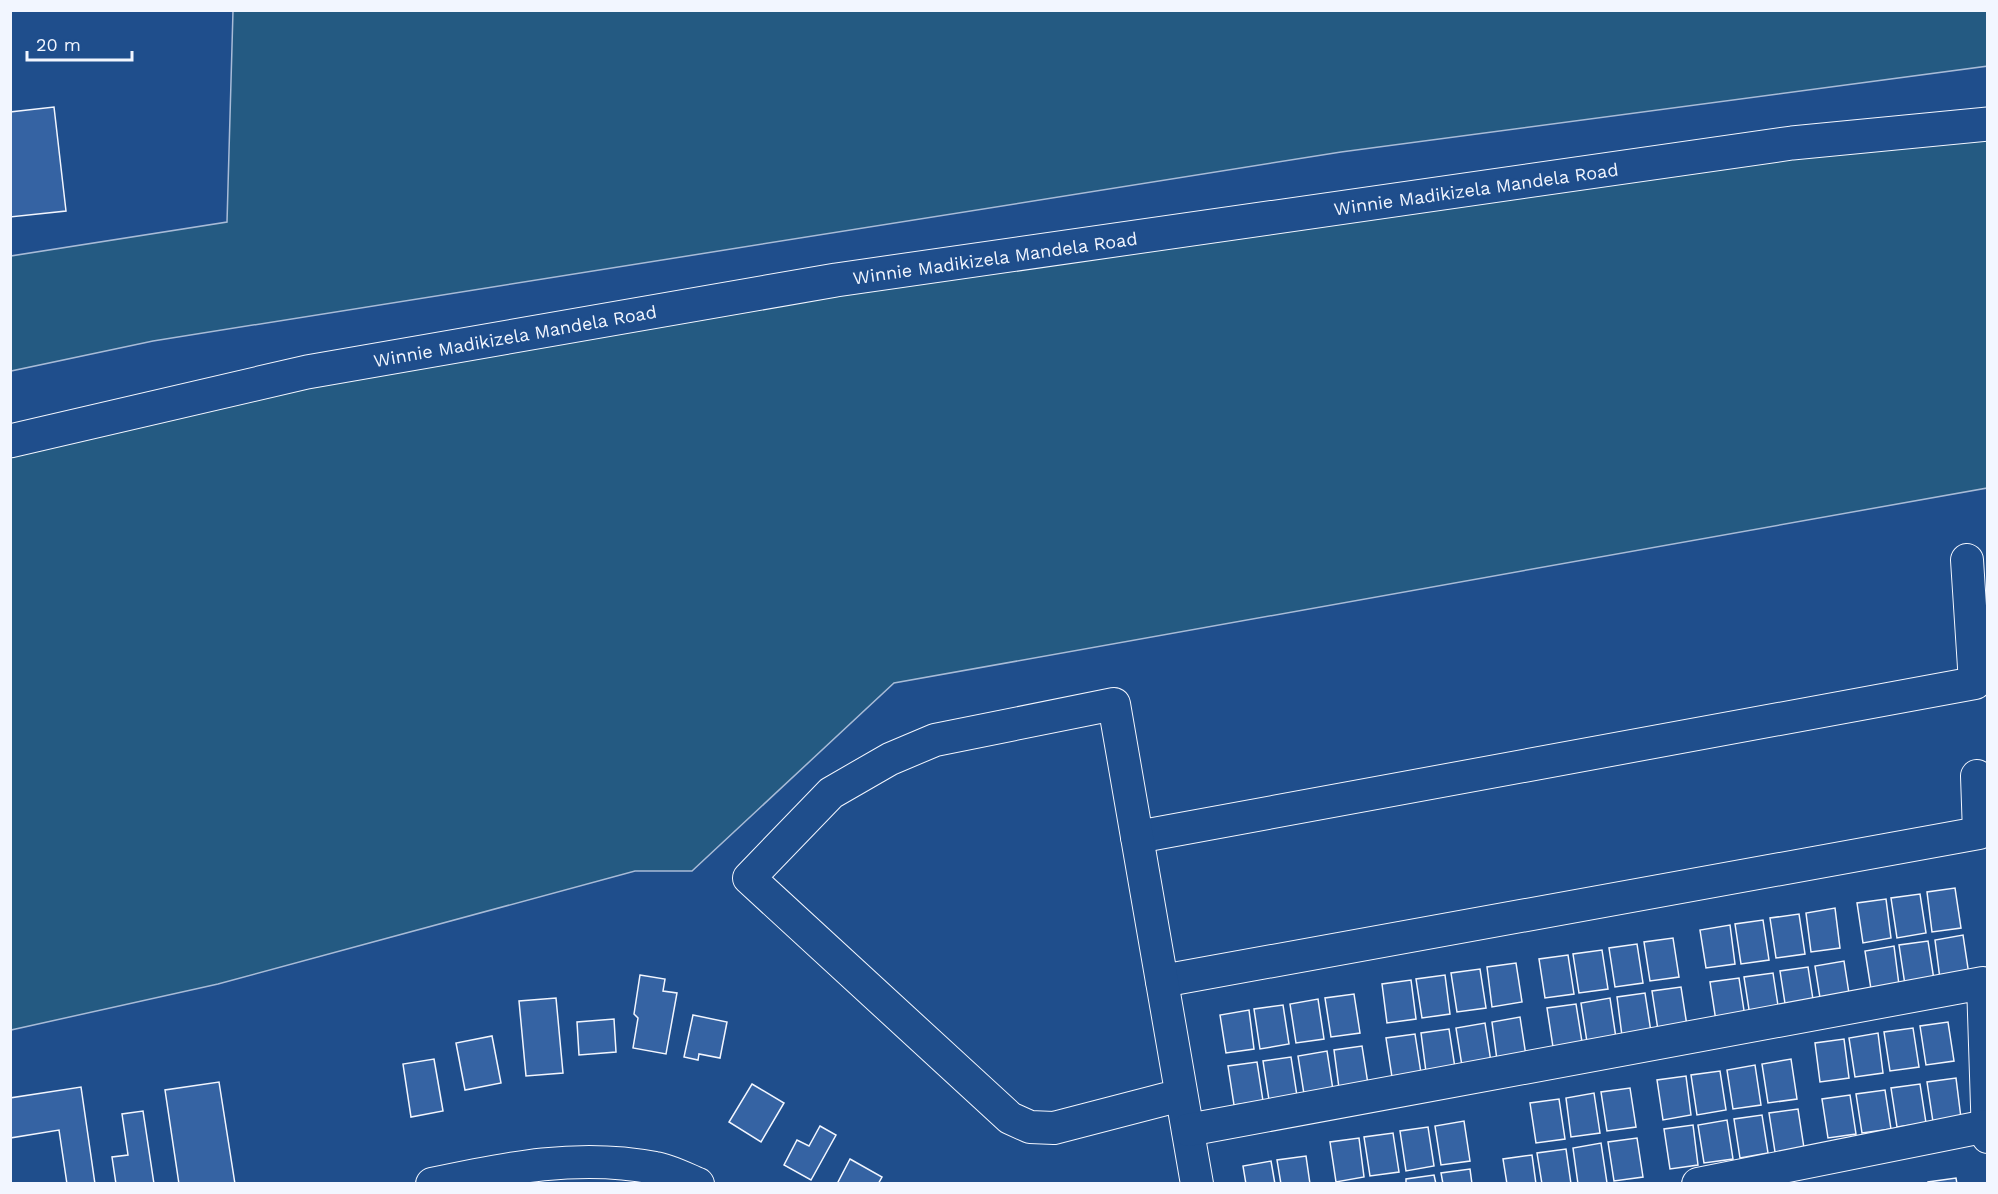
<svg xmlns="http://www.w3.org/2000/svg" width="1998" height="1194" font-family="'Work Sans',sans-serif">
<rect width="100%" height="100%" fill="#1f4e8c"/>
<g fill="#245a82" stroke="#a8bbd7" stroke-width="1.5">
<polygon points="233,11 1987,10 1988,66 1341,152 153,341 11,371 11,256 227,222"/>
<polygon points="1987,124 1987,488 894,683 692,871 635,871 218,984 11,1030 10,441 307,372"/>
</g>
<g fill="#3563a3" stroke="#f2f6ff" stroke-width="1.5">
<polygon points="54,107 66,211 10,217 10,112"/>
<polygon points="1955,888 1961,928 1932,932 1927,892"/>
<polygon points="1920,894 1926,933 1897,938 1891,898"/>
<polygon points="1886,899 1891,938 1863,943 1857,903"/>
<polygon points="1835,908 1840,948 1811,952 1806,913"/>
<polygon points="1799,914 1805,954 1776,958 1770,918"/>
<polygon points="1763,920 1769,960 1741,964 1735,924"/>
<polygon points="1730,925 1735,964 1706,968 1700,930"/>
<polygon points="1963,935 1969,975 1940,979 1935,940"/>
<polygon points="1673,938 1679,977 1650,981 1644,942"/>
<polygon points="1928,941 1934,980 1905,985 1899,945"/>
<polygon points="1637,944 1643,983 1615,987 1609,948"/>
<polygon points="1894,946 1899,985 1871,989 1865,951"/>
<polygon points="1602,950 1608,989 1579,993 1573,954"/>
<polygon points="1568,955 1574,994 1545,998 1539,959"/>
<polygon points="1844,961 1850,1000 1821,1004 1815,966"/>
<polygon points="1516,963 1522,1002 1492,1007 1487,967"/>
<polygon points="1808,967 1814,1006 1786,1010 1780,971"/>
<polygon points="1480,969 1486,1008 1457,1012 1451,973"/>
<polygon points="1773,973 1779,1012 1750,1016 1744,977"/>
<polygon points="640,975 665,979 663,991 677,993 666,1054 633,1048 638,1018 634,1014"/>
<polygon points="1445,975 1450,1014 1422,1018 1416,979"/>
<polygon points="1739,978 1745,1017 1716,1021 1710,982"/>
<polygon points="1411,980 1416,1019 1387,1023 1382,984"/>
<polygon points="1681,987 1687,1026 1658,1030 1652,991"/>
<polygon points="1645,993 1651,1032 1622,1036 1617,997"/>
<polygon points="1354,994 1360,1033 1331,1037 1325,998"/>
<polygon points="556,998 563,1073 526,1076 519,1001"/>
<polygon points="1610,998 1616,1038 1587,1042 1581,1003"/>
<polygon points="1318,999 1324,1039 1296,1043 1290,1004"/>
<polygon points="1576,1004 1582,1042 1553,1047 1547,1008"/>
<polygon points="1283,1005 1289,1044 1260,1049 1254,1009"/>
<polygon points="1249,1010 1254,1049 1226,1053 1220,1015"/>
<polygon points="693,1015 727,1022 720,1058 699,1054 698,1060 684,1057"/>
<polygon points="1520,1017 1526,1056 1497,1060 1492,1022"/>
<polygon points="614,1019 616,1052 579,1055 577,1022"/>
<polygon points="1948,1022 1954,1061 1926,1065 1920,1026"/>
<polygon points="1485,1023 1491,1062 1462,1066 1456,1028"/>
<polygon points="1913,1028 1919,1067 1890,1071 1884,1032"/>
<polygon points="1449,1029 1455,1068 1426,1072 1421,1033"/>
<polygon points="1878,1033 1883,1073 1855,1077 1849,1038"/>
<polygon points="1415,1034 1421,1073 1392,1077 1386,1038"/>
<polygon points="492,1036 501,1083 465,1090 456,1043"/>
<polygon points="1844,1039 1849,1078 1820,1082 1815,1043"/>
<polygon points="1362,1046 1368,1084 1339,1088 1334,1050"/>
<polygon points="1327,1051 1333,1090 1304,1094 1298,1056"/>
<polygon points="1291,1057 1297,1096 1269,1100 1263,1061"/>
<polygon points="434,1059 443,1111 411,1117 403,1064"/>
<polygon points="1791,1059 1797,1099 1768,1103 1762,1064"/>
<polygon points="1257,1062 1263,1101 1234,1105 1228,1066"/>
<polygon points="1755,1065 1761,1105 1733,1109 1727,1070"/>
<polygon points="1720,1071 1726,1110 1697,1115 1691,1075"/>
<polygon points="1686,1076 1691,1115 1663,1120 1657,1080"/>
<polygon points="1956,1078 1961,1118 1933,1122 1927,1082"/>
<polygon points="219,1082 235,1184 179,1184 165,1090"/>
<polygon points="752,1084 784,1103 761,1142 729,1122"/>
<polygon points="1920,1084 1926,1123 1897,1127 1891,1088"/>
<polygon points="81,1087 95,1184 67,1184 59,1130 10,1138 10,1098"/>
<polygon points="1630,1088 1636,1127 1607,1131 1601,1092"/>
<polygon points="1885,1090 1891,1129 1862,1133 1856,1094"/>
<polygon points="1594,1093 1600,1133 1571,1137 1566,1098"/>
<polygon points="1850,1095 1856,1134 1828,1138 1822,1099"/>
<polygon points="1559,1099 1565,1139 1536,1143 1530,1103"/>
<polygon points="1798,1109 1804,1148 1775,1152 1769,1113"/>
<polygon points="143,1111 154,1184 116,1184 112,1157 128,1155 122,1114"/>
<polygon points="1762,1115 1768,1153 1740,1158 1734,1119"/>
<polygon points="1727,1120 1733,1159 1704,1163 1698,1125"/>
<polygon points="1464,1121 1470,1161 1441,1165 1435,1126"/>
<polygon points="1693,1125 1698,1165 1670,1169 1664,1129"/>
<polygon points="820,1126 836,1135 811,1180 784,1165 797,1140 809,1146"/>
<polygon points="1428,1127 1434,1166 1406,1171 1400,1131"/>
<polygon points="1393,1133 1399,1172 1370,1176 1364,1137"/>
<polygon points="1359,1138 1364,1177 1336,1182 1330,1142"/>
<polygon points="1637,1138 1643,1177 1614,1181 1608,1142"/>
<polygon points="1601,1143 1607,1183 1578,1184 1573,1148"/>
<polygon points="1566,1149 1571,1184 1542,1184 1537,1153"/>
<polygon points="1532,1155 1536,1184 1507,1184 1503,1159"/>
<polygon points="1306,1156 1310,1184 1281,1184 1277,1160"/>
<polygon points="850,1159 882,1177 878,1184 837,1184"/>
<polygon points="1271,1161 1275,1184 1246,1184 1243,1166"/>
<polygon points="1470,1169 1472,1184 1443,1184 1441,1173"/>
<polygon points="1434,1175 1436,1184 1406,1184 1406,1179"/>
<polygon points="1956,1178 1957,1184 1928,1184 1928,1182"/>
</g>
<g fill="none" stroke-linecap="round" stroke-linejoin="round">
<defs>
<g id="minor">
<polyline points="1137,837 1975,683 1967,560"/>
<polyline points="1162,981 1979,833 1977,776"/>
<polyline points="1181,1095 1054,1128 1030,1127 1010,1118 749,878 831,793 890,759 935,740 1114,704 1197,1184"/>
<polyline points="1188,1130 1983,983 1988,1137"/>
<path d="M432,1184C507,1168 579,1153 655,1168C669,1170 684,1178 698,1184"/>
<polyline points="1698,1184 1987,1126"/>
</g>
<polyline id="secondary" points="10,441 307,372 836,280 1792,143 1988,124"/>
</defs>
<use href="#minor" stroke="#f2f6ff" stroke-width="34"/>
<use href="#secondary" stroke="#f2f6ff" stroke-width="35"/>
<use href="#minor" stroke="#1f4e8c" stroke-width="32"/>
<use href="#secondary" stroke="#1f4e8c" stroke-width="33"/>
</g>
<g text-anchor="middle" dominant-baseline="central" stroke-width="4.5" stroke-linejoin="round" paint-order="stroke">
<g font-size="18" fill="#f2f6ff" stroke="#1f4e8c">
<text transform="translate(1476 189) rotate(-8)">Winnie Madikizela Mandela Road</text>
<text transform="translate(995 258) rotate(-8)">Winnie Madikizela Mandela Road</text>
<text transform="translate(515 336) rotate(-10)">Winnie Madikizela Mandela Road</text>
</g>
</g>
<rect width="1998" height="1194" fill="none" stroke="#f2f6ff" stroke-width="24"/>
<path d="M27 51v9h105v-9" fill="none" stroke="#f2f6ff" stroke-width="3"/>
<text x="36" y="51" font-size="18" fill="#f2f6ff" stroke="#1f4e8c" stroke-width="4.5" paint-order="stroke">20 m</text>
</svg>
